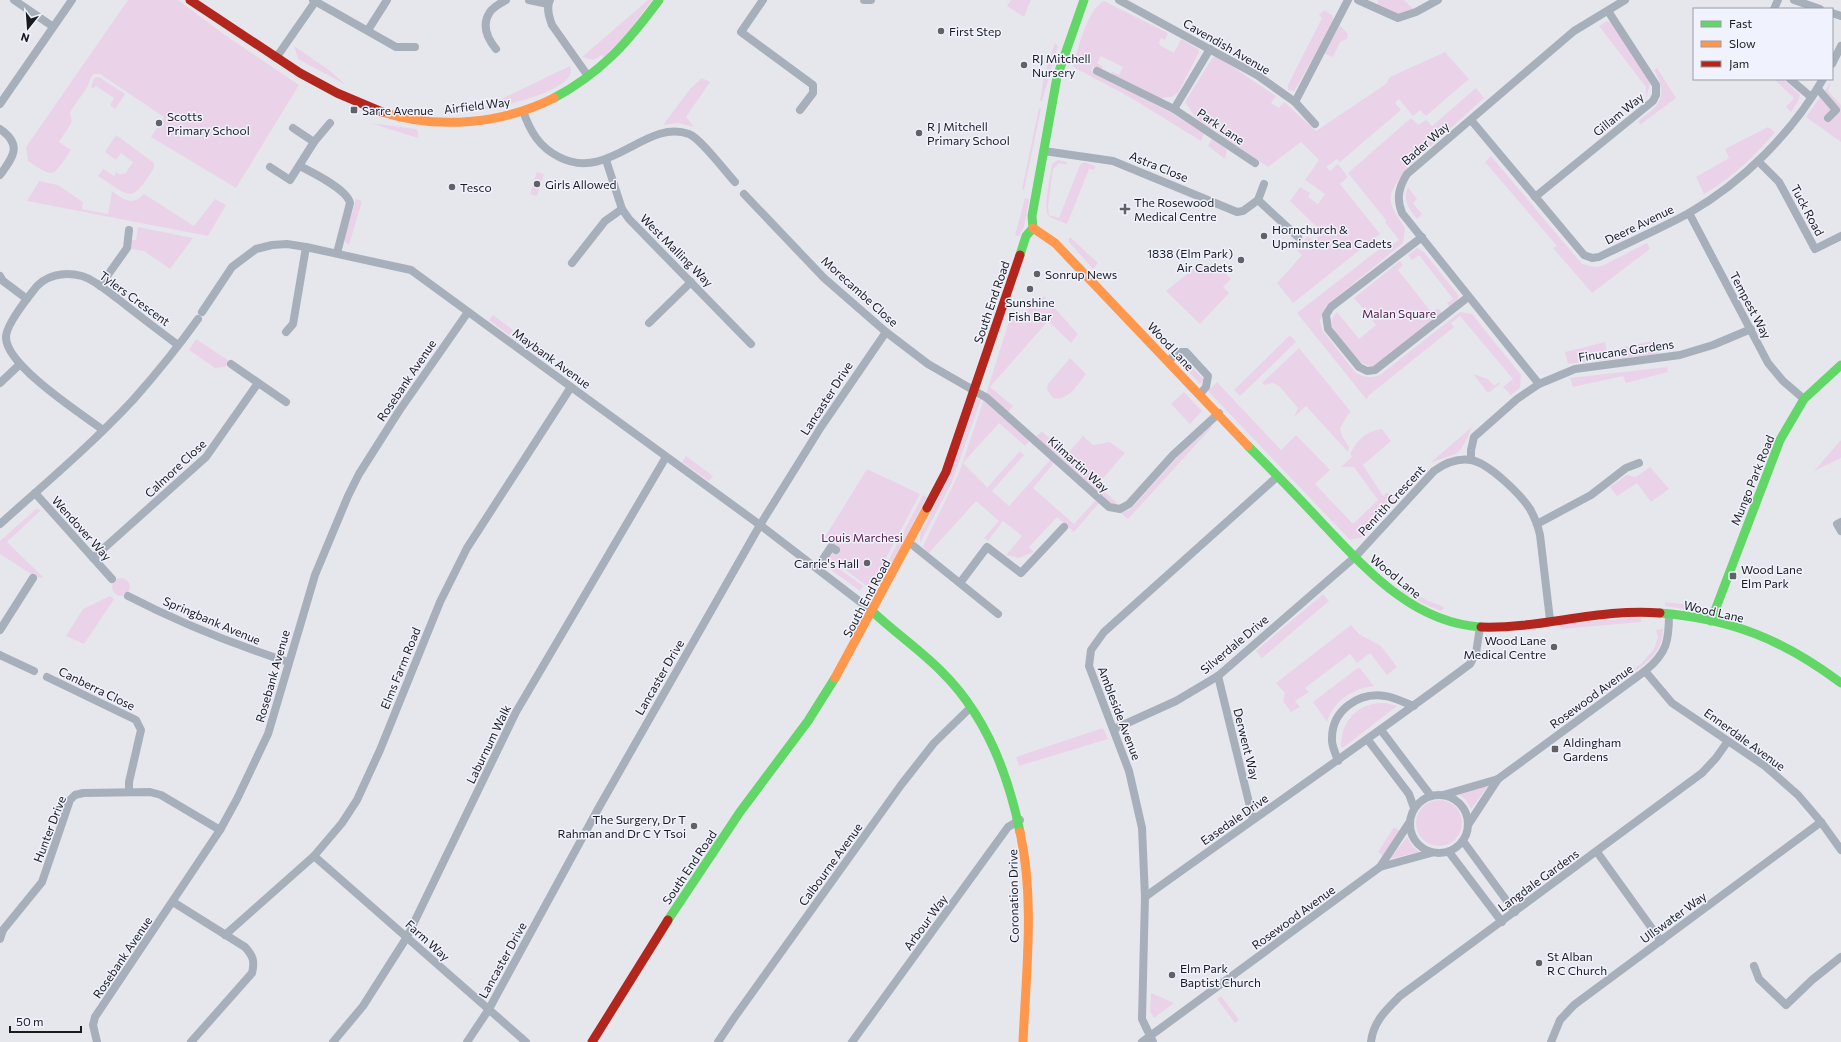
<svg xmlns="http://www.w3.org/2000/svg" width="1841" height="1042" font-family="Commissioner,sans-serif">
<rect width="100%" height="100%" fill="#e6e7ed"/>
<g fill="#ead3e8">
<path d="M128,0H178L225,35L299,85L236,188L151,137L164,117L100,74H94L91,77L88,86L70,112L72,122L59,142L71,150C53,176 56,180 28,161L26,147Z"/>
<polygon points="648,0 652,0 629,31 604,57 602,55 593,60 582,57"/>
<polygon points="1011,0 1031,0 1024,17 1007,6"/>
<polygon points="1378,0 1404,0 1414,10 1397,15 1378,6"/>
<path d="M1104,1L1168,33L1165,40L1161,38L1159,43L1161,46L1174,53L1181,39L1198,49L1199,52L1178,93L1171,97L1160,98L1112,74L1111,71L1119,75L1123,67L1101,56L1097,63L1103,67L1101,70L1093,66L1091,71L1170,112L1204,133L1201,141L1128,96L1073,67C1078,48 1087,10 1104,1Z"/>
<polygon points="1324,10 1332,15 1334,21 1296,88 1294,91 1288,90 1288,85 1322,18 1319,15"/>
<polygon points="1607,21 1613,24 1650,84 1646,98 1646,87 1599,26"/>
<polygon points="1338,23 1348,34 1347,39 1340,42 1333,57 1323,53"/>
<polygon points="1055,43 1058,46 1042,101 1040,101 1044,75"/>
<polygon points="294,46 329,70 346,85 298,59"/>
<polygon points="1445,52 1469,79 1426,116 1420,110 1413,116 1399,99 1395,103 1401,110 1340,162 1337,159 1326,167 1330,171 1338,164 1348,177 1340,184 1380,234 1293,303 1277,283 1302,255 1292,246 1296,242 1300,245 1308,236 1314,242 1322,232 1290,201 1300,187 1310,193 1308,197 1318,204 1325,194 1305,180 1319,160 1301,142 1268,167 1218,133 1221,128 1214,123 1210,128 1195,117 1185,102 1213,57 1219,58 1276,96 1271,103 1279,108 1284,102 1316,131 1386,84 1390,77"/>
<path d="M570,66C582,90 493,109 478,110Z"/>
<path d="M1657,68L1676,98L1640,125L1638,121C1660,105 1669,97 1654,70Z"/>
<polygon points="99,77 125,94 115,109 110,105 114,98 96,86 93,89 91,87 94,78"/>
<polygon points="702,78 710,82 686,117 694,127 678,123 663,125 690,89"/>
<polygon points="1774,79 1783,79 1800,95 1798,101 1791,112 1786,107 1794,98"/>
<polygon points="1831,82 1828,91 1841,105 1841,142 1806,117"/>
<path d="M1476,88L1484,98L1407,168C1386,197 1385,198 1405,228L1403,243L1326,306L1320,321L1322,330L1355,372C1364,378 1370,378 1380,375L1460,312L1472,314L1521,375L1520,388L1511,395L1503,387L1513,379L1460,316L1451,323L1454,327L1368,396L1367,400L1297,313L1387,243L1390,246L1399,240L1385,222L1386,220L1348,173L1411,118L1418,125L1426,120L1432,126Z"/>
<polygon points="1039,108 1041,109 1024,190 1022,189"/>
<polygon points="370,123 416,129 418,131 418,138"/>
<path d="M1768,127L1775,132C1755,156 1732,178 1704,194L1696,177L1729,158L1725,149Z"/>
<path d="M116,135L154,163V168C131,204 132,198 98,176L103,169L114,176L116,172L121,175L122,173L125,174L133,162L121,153L116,160L105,152Z"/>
<polygon points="1212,138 1227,150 1225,159 1208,146"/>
<polygon points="1491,156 1582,264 1595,267 1602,266 1647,243 1650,249 1592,293 1553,248 1557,246 1485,162"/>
<path d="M1058,160L1067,162L1066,165L1059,163L1053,169L1048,207L1049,215L1059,218L1080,165L1084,162L1095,166L1094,170L1089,169L1067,224C1061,221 1054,220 1049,216C1042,211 1051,173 1052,164Z"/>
<polygon points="537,172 544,174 537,196 530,194"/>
<path d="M39,181L58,185L83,202L82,209L108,214L112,191C124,200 132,206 144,194L194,226L215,199L226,205L208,236L27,201Z"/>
<path d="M1408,187L1417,199L1413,203L1422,214L1417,219C1409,209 1402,200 1408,187Z"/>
<polygon points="1025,198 1029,200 1024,227 1019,236 1015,235"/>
<polygon points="356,199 362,201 349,245 345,242 344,240"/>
<polygon points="138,227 193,238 170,269 144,251 130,249 131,240 136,240"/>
<polygon points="1070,237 1098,263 1093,269 1068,241"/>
<polygon points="1417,248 1424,252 1459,296 1456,302 1450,307 1447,303 1453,299 1419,255 1412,260 1408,255"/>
<path d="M1400,261L1403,265L1398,270L1432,313L1438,308L1442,313L1376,366C1357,368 1346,345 1335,332C1331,325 1330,318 1337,312L1359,339L1376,325L1354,298Z"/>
<polygon points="1206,264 1221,269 1231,279 1223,287 1229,293 1200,324 1166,291 1196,267"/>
<polygon points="1044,296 1078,334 1071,343 1048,321 990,387 1013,406 1008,412 986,394 1010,318 1015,320"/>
<polygon points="493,315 513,330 509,335 489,320"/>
<polygon points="1290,335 1296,342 1240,396 1234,390"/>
<polygon points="196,339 229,361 225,367 215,368 189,350"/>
<polygon points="1656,340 1658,354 1568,364 1565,352 1605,342 1607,351"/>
<polygon points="1299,348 1351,412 1347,416 1340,429 1342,436 1349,447 1348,452 1306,406 1294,417 1298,408 1279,386 1273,383 1264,385 1262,383"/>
<polygon points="1181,355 1204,380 1200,384 1177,359"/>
<path d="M1070,358L1086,374C1078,384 1068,402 1053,398L1047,390L1048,384Z"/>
<polygon points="1667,367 1668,372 1626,383 1623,376 1573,387 1570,378"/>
<polygon points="1473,374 1488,379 1494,386 1499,382 1500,384 1488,393"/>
<path d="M1217,382L1281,450L1296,435L1330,470L1315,484L1353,524L1378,500L1354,467H1341L1352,457L1350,454C1357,440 1366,431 1382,429L1391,441L1363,465L1383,496L1387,492L1395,501L1363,537L1350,540L1208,391Z"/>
<polygon points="1184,392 1202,411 1190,424 1171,404"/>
<path d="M981,399L952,482L920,543V535C944,490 961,447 976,400Z"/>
<polygon points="984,399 1030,440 1025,446 999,423 963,463 987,487 983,492 1020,451 1024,455 992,491 1009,506 1051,459 1054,463 1033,488 1074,524 1095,501 1099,503 1074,532 1057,517 1029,547 1034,552 1019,558 1006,555 1022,536 1003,521 988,541 984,538 999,521 976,501 928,554 923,546 959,473"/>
<polygon points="1208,423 1212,427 1128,519 1121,513 1131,509"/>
<path d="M1472,427C1458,459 1461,451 1430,463Z"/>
<polygon points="1042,431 1066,455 1083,436 1093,445 1110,442 1125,453 1097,485 1117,503 1113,507 1036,437"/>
<polygon points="1841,440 1841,458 1814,471"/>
<polygon points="686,456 713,476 709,481 682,462"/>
<polygon points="1650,467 1669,489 1651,502 1637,483 1617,496 1610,487 1627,475 1636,477"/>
<polygon points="867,469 920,494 872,584 867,586 823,553 830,541 825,537"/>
<polygon points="923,495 927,497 890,567 886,565"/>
<polygon points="36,509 41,510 7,542 43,577 41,578 31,574 0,554 0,541"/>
<polygon points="830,562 863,586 860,591 827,567"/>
<circle cx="121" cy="587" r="9"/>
<path d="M1404,587L1426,600L1444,607L1442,611C1427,606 1415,600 1402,591Z"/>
<polygon points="1323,594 1329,601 1262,658 1256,651"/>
<polygon points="110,596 114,599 84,644 66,636 83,609"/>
<polygon points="1665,602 1698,606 1697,611 1665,606"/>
<polygon points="1630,618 1641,618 1641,622 1561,629 1560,624"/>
<polygon points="1351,625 1359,634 1381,646 1397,667 1387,675 1370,653 1357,663 1350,654 1305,688 1309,692 1295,701 1300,707 1291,712 1283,701 1285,693 1276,683"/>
<path d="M1663,629C1662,653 1647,663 1629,675L1628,673L1641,664L1654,649L1658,637L1656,630Z"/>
<path d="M1359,667L1374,686C1352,689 1334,700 1327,722L1313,702Z"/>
<path d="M1377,703H1386L1397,706L1344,747H1341C1341,723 1354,707 1377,703Z"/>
<polygon points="1103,728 1108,739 1019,766 1016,757"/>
<polygon points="1488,786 1471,809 1465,799 1458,794"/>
<circle cx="1439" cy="823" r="23"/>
<polygon points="1394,827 1400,831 1383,856 1378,852"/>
<polygon points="1407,837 1413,847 1419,852 1390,859"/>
<polygon points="1151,993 1174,1003 1154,1018 1150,1011"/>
<polygon points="1221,996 1239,1020 1235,1023 1217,999"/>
</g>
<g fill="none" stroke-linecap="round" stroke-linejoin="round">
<g stroke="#a7b0ba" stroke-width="8">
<polyline points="14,0 52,26"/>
<polyline points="313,0 396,47 415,47"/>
<polyline points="529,0 548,4"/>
<path d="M550,0C546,8 549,17 552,25L588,76"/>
<polyline points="763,0 741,32 813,85 813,93 800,110"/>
<polyline points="864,0 871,0"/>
<polyline points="1119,0 1257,75 1295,102 1315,124"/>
<polyline points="1358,0 1398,18 1416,12 1438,0"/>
<polyline points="1794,0 1820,9"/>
<polyline points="1774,9 1778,0"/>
<polyline points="1832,13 1841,16"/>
<polyline points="368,30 387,0"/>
<path d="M496,49C487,38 481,25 490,12C493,7 501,3 506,0"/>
<polyline points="276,58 315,2"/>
<polyline points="1832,64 1841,46"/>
<polyline points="1097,71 1174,109 1255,163"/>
<polyline points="1790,79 1811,97"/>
<polyline points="1818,89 1836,110 1828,118"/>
<polyline points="1295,102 1348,0"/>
<polyline points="0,104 72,0"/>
<polyline points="1174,109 1210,49"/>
<path d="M523,111C530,131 539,147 559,157C609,183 646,118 689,134C700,138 725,171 735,182"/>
<path d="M1471,120L1584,255L1592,258L1599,257C1629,242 1660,229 1689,213C1743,182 1792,133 1823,79"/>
<polyline points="293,128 314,142"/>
<path d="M0,129C23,145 13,157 0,175"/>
<polyline points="1044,151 1113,161 1237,212 1243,211 1258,200 1298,237"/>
<polyline points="606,160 622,209 629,219 751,344"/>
<polyline points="1759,162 1779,182 1815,249 1841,236"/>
<path d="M300,166C313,173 347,189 350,203L337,253"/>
<polyline points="270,167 290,180 314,142 330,123"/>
<polyline points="744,194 824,278 886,332 928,364 987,398 1109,507 1120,509 1129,504 1173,455 1219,413"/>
<polyline points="1535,197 1653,101 1656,95 1656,85 1608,11"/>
<polyline points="1258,200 1264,184"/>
<polyline points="1689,213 1768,363 1783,381 1804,399"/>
<polyline points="1422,237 1331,307 1326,315 1328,329 1359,367 1367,371 1375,370 1468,297"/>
<polyline points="572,263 605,221 622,209"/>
<polyline points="0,276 3,281 27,299"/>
<polyline points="100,286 127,248 129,230"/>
<polyline points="202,312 232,267 256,249 272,245 287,244 306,247 411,270 760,525 872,611"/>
<polyline points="649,323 691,282"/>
<polyline points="286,332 293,324 306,247"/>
<polyline points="1169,361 1177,352 1186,352 1208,376 1206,387 1200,394"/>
<polyline points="231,364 286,402"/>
<polyline points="0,383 19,365"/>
<path d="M1539,384L1402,213C1396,198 1399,187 1407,174L1574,31L1625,0"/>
<path d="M103,430C80,413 7,366 6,338C5,326 26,300 33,291C44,275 64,271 82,276C95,280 107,291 118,299C138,315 158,330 178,345"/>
<polyline points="1471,460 1471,450 1474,437 1517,399 1539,384 1575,369 1680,355 1713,345 1751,329"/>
<polyline points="35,493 112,579"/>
<polyline points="1841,522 1837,524 1841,531"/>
<path d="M0,524C45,484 92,444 133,400C156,374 178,347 198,319"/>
<polyline points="1537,524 1591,495 1626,468 1639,463"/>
<polyline points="910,543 998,614"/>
<polyline points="93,558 206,457 258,383"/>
<polyline points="817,568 831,547 836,550"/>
<polyline points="960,583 987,547 1021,573 1064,527"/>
<path d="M128,596C180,623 233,644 288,662"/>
<polyline points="0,630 33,578"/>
<polyline points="0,655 34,671"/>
<polyline points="1645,671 1672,703 1765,766 1798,795 1821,822 1841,850"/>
<polyline points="1218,676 1253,819"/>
<polyline points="47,677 136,720 141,730 129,782 129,792"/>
<path d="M1114,729L1176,701L1218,676L1355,557L1434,471C1445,463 1457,458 1471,460C1489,463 1521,495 1530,509C1535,518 1538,526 1540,535L1550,620"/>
<polyline points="1381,730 1431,796"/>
<polyline points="1368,740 1409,794 1414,808"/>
<path d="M1338,761C1336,754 1331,745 1332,738C1332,710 1359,692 1385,696C1394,697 1405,703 1414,706"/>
<circle cx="1439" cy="824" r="29"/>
<path d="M1443,795L1498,779L1645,671C1667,653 1669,641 1669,614"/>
<polyline points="1468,825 1498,779"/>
<polyline points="1463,841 1515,912"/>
<polyline points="1449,852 1502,922"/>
<polyline points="1597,852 1661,941"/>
<polyline points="314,856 526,1042"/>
<polyline points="1380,867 1431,853"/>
<path d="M1145,897C1253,819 1363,744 1470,664L1476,653L1480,627"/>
<path d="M173,902L245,947C253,956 255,961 252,973L191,1042"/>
<polyline points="225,935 314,856 342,823 357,800 380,750 440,602 467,548 571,387"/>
<polyline points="0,939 3,930 42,882 70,800 75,795 83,793 150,792 161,795 220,830"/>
<polyline points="1754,966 1759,979 1786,1005 1812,980 1841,957"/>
<polyline points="97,1042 93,1025 95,1017 220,830 237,799 268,734 315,575 348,496 359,474 399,411 468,312"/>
<polyline points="333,1042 363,1006 407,937 516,712 666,457"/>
<polyline points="467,1042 489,1009 598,809 760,525 821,427 886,332"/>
<polyline points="718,1042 734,1018 901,785 934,743 971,707"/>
<polyline points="852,1042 1008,827 1020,820"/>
<polyline points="1142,1042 1380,867 1409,823"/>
<polyline points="1153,1042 1142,1019 1145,897 1142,828 1129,771 1089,666 1091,650 1104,632 1278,476"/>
<path d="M1371,1042C1373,1022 1386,1010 1400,996L1702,773L1716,758L1728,741"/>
<polyline points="1551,1042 1560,1020 1574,1005 1821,822"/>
</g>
<g stroke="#63d668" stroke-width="9">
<path d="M554,98C601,73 628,42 659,0"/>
<polyline points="1020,255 1026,236 1033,228 1032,216 1057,77 1084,0"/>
<path d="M1248,446C1274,472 1299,498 1324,525C1367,570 1413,623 1481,627"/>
<path d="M872,611C894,632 919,649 941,671C985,714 1008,773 1020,832"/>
<path d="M1660,613C1733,619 1783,640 1841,683"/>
<polyline points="1711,621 1780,440 1804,399 1841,365"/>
<polyline points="668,920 740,812 808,721 835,678"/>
</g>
<g stroke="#ff974d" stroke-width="9">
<path d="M382,112C438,130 502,124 554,98"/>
<polyline points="1033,228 1055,243 1248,446"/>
<polyline points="835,678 927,508"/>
<path d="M1020,832C1035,900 1026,973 1023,1042"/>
</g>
<g stroke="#b3261e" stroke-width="9">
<polyline points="190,0 300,73 337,93 382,112"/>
<polyline points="927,508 946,472 1020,255"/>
<path d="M1481,627C1541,629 1599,608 1660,613"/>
<polyline points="592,1042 668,920"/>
</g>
</g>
<g fill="#616267" stroke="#f0f2fe" stroke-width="1.5">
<circle cx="941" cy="31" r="4"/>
<circle cx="1024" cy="65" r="4"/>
<rect x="350" y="106" width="8" height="8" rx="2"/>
<circle cx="159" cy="123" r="4"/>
<circle cx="919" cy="133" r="4"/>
<circle cx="537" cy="184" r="4"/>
<circle cx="452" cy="187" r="4"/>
<path d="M1123 203h4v4h4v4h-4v4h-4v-4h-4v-4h4z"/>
<circle cx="1264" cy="236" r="4"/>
<circle cx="1241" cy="260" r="4"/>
<circle cx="1037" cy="274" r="4"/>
<circle cx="1030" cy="289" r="4"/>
<circle cx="867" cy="563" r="4"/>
<rect x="1729" y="572" width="8" height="8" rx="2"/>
<circle cx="1554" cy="647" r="4"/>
<rect x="1551" y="745" width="8" height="8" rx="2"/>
<circle cx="694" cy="826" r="4"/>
<circle cx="1539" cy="963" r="4"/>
<circle cx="1172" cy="975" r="4"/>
</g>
<g text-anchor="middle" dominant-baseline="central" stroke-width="3" stroke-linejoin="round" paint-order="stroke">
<g font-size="12" fill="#1a1b1f" stroke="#f0f2fe" text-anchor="start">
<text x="949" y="31">First Step</text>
<text x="1032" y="58">RJ Mitchell<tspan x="1032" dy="14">Nursery</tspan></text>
<text x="362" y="110">Sarre Avenue</text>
<text x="167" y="116">Scotts<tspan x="167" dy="14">Primary School</tspan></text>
<text x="927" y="126">R J Mitchell<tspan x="927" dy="14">Primary School</tspan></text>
<text x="545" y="184">Girls Allowed</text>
<text x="460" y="187">Tesco</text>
<text x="1134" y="202">The Rosewood<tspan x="1134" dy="14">Medical Centre</tspan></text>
<text x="1272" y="229">Hornchurch &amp;<tspan x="1272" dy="14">Upminster Sea Cadets</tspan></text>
<text x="1233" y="253" text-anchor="end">1838 (Elm Park)<tspan x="1233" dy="14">Air Cadets</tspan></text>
<text x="1045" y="274">Sonrup News</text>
<text x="1030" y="302" text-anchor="middle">Sunshine<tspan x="1030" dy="14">Fish Bar</tspan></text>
<text x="859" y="563" text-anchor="end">Carrie's Hall</text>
<text x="1741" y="569">Wood Lane<tspan x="1741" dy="14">Elm Park</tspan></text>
<text x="1546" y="640" text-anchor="end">Wood Lane<tspan x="1546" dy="14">Medical Centre</tspan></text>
<text x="1563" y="742">Aldingham<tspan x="1563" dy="14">Gardens</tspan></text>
<text x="686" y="819" text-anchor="end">The Surgery, Dr T<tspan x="686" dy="14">Rahman and Dr C Y Tsoi</tspan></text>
<text x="1547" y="956">St Alban<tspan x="1547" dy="14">R C Church</tspan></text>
<text x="1180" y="968">Elm Park<tspan x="1180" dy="14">Baptist Church</tspan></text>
</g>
<g font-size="12" fill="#1a1b1f" stroke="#f0f2fe">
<text transform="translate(1227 46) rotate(30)">Cavendish Avenue</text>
<text transform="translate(477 105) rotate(-7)">Airfield Way</text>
<text transform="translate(1618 114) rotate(-39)">Gillam Way</text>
<text transform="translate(1221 126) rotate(34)">Park Lane</text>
<text transform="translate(1425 143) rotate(-41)">Bader Way</text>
<text transform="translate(1159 166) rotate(22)">Astra Close</text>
<text transform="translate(1808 210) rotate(62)">Tuck Road</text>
<text transform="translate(1639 224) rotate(-26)">Deere Avenue</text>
<text transform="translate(677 250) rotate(45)">West Malling Way</text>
<text transform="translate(860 291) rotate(42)">Morecambe Close</text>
<text transform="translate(135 298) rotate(36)">Tylers Crescent</text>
<text transform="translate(991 302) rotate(-71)">South End Road</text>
<text transform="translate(1751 305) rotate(62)">Tempest Way</text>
<text transform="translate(1171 346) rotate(47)">Wood Lane</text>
<text transform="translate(1626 350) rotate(-8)">Finucane Gardens</text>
<text transform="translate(552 358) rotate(36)">Maybank Avenue</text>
<text transform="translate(406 380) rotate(-56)">Rosebank Avenue</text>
<text transform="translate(826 398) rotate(-57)">Lancaster Drive</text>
<text transform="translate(1079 464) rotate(42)">Kilmartin Way</text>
<text transform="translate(175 468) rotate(-43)">Calmore Close</text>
<text transform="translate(1752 480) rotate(-68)">Mungo Park Road</text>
<text transform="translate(1391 500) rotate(-47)">Penrith Crescent</text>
<text transform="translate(82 528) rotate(48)">Wendover Way</text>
<text transform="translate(1396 576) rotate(39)">Wood Lane</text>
<text transform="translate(866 598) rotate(-62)">South End Road</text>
<text transform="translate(1714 611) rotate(13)">Wood Lane</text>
<text transform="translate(212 620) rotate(23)">Springbank Avenue</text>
<text transform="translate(1234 644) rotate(-40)">Silverdale Drive</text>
<text transform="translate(400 668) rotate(-68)">Elms Farm Road</text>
<text transform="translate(272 676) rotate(-74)">Rosebank Avenue</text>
<text transform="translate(659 677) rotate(-60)">Lancaster Drive</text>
<text transform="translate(97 688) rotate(26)">Canberra Close</text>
<text transform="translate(1591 696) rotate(-36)">Rosewood Avenue</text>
<text transform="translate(1120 713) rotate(69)">Ambleside Avenue</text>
<text transform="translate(1745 739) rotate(36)">Ennerdale Avenue</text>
<text transform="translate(488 744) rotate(-64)">Laburnum Walk</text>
<text transform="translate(1247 744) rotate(76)">Derwent Way</text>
<text transform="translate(1234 819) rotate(-35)">Easedale Drive</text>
<text transform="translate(49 829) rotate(-69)">Hunter Drive</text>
<text transform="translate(830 864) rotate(-54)">Calbourne Avenue</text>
<text transform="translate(689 867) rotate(-56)">South End Road</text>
<text transform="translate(1538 880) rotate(-36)">Langdale Gardens</text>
<text transform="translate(1013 896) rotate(-91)">Coronation Drive</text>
<text transform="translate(1293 917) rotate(-36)">Rosewood Avenue</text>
<text transform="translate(1673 917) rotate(-36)">Ullswater Way</text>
<text transform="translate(925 922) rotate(-54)">Arbour Way</text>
<text transform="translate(428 940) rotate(42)">Farm Way</text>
<text transform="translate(122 957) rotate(-56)">Rosebank Avenue</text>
<text transform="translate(502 960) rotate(-61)">Lancaster Drive</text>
</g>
<g font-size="12" fill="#55224d" stroke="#f0f2fe">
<text x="1399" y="313">Malan Square</text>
<text x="862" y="537">Louis Marchesi</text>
</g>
</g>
<rect x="1693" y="8" width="140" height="72" fill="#f0f2fe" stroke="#9a9ca5"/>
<rect x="1701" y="21" width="20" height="6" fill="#63d668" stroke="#9a9ca5"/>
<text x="1729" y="28" font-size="12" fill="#1a1b1f">Fast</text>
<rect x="1701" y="41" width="20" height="6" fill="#ff974d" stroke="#9a9ca5"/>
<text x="1729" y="48" font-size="12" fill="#1a1b1f">Slow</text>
<rect x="1701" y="61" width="20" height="6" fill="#b3261e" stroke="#9a9ca5"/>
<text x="1729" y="68" font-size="12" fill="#1a1b1f">Jam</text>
<g transform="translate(28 28) rotate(197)" stroke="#f0f2fe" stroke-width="3" paint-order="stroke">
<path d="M0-3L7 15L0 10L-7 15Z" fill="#1a1b1f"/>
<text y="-6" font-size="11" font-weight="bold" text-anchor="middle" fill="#1a1b1f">N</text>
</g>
<path d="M10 1026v6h71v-6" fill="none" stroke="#1a1b1f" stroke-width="2"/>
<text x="16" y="1026" font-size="12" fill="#1a1b1f" stroke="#f0f2fe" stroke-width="3" paint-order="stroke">50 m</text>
</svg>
